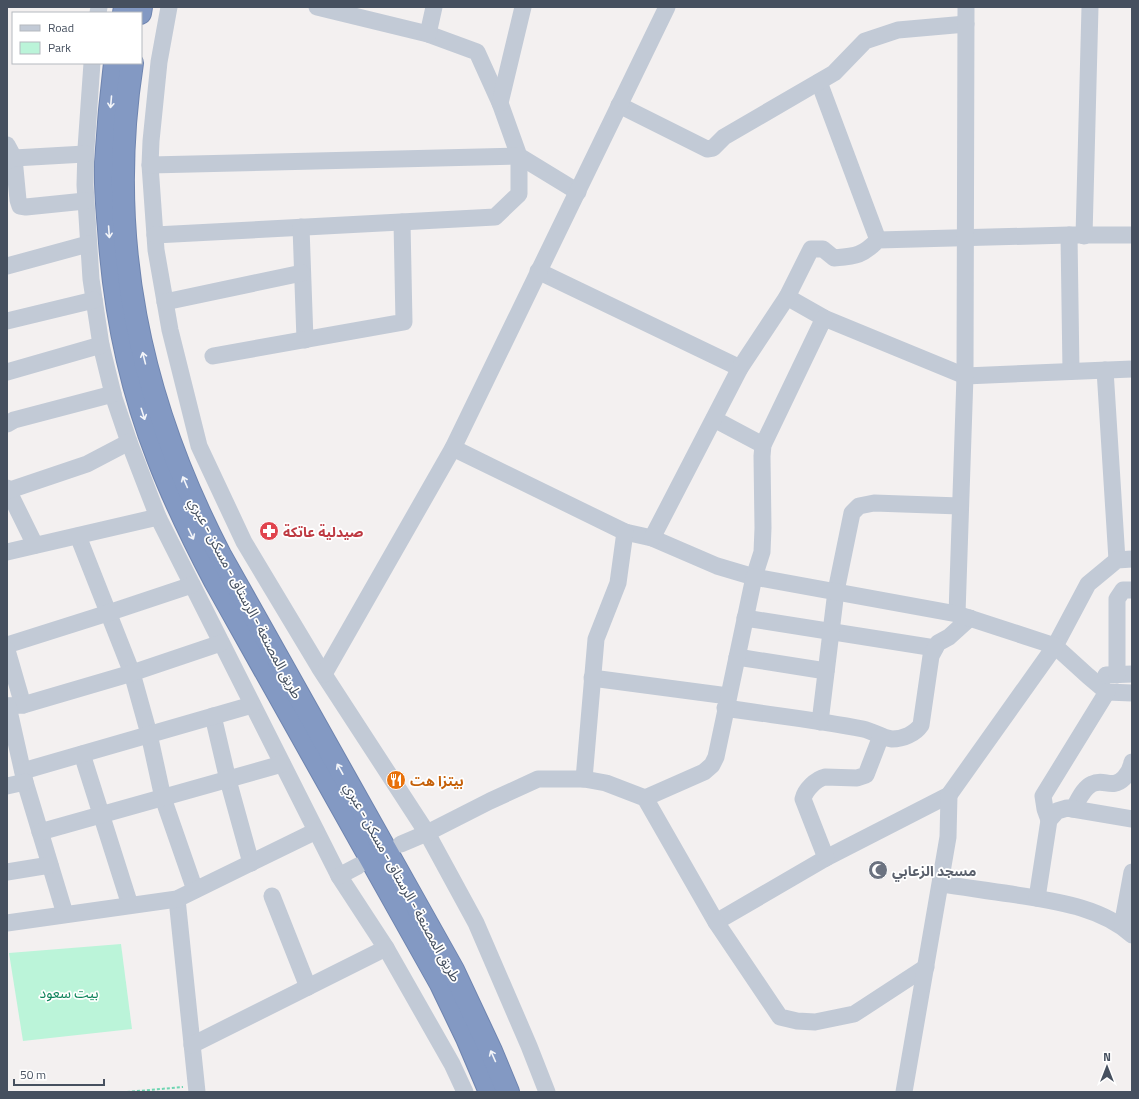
<svg xmlns="http://www.w3.org/2000/svg" width="1139" height="1099" font-family="'Titillium Web','Noto Sans Arabic',sans-serif">
<rect width="100%" height="100%" fill="#f3f0f0"/>
<polygon fill="#bbf4d9" points="121,944 132,1029 23,1041 9,953"/>
<g fill="none" stroke-linecap="round" stroke-linejoin="round">
<defs>
<g id="highway">
<polyline points="124,13 125,7"/>
<polyline points="140,13 141,7"/>
<path d="M115,63C111,96 108,129 106,162C105,184 107,207 109,229C114,307 129,384 158,458C174,500 194,541 215,581L441,984L467,1038L490,1092"/>
<path d="M132,63C105,238 139,399 220,555L453,970L491,1051L508,1092"/>
</g>
</defs>
<use href="#highway" stroke="#6e84af" stroke-width="24"/>
<polyline stroke="#6fd5b2" stroke-width="2" stroke-dasharray="3 2" stroke-linecap="butt" points="127,1092 183,1087"/>
<g stroke="#c2cad6" stroke-width="17">
<polyline points="169,7 159,62 151,141 150,165 156,250 170,330 199,446 244,542 319,667 427,833 476,923 529,1046 547,1092"/>
<polyline points="317,7 428,34 477,52 500,103 519,156 578,192"/>
<polyline points="98,13 99,7"/>
<polyline points="428,34 434,7"/>
<polyline points="92,63 86,148 85,185 91,279 101,345 114,398 129,442 158,517 339,876 386,948 452,1064 465,1092"/>
<polyline points="819,82 878,240"/>
<polyline points="500,103 523,7"/>
<polyline points="619,105 707,149 713,148 724,137 834,73 865,41 898,30 966,24"/>
<polyline points="7,145 14,158 18,200 20,206 26,207 85,201"/>
<polyline points="7,161 14,158 85,154"/>
<polyline points="150,165 519,156 519,194 495,217 155,235"/>
<polyline points="301,227 305,340"/>
<polyline points="1069,235 1071,371"/>
<polyline points="1084,236 1090,7"/>
<polyline points="7,266 88,244"/>
<polyline points="538,271 740,368"/>
<polyline points="787,297 824,318 965,376 1132,369"/>
<polyline points="165,302 302,273"/>
<polyline points="7,321 94,300"/>
<polyline points="213,356 404,322 402,222"/>
<polyline points="1105,370 1117,560"/>
<polyline points="7,372 101,345"/>
<polyline points="714,419 763,445"/>
<polyline points="7,424 14,420 113,394"/>
<polyline points="453,448 625,532 652,538 717,566 754,577 762,552 763,528 762,456 763,445 824,318"/>
<polyline points="7,488 35,545"/>
<polyline points="7,491 87,464 129,442"/>
<polyline points="78,536 132,673 149,734 163,798 195,890"/>
<path d="M652,538L740,368L787,297L811,249H823L834,258C856,256 862,256 878,240L1069,235H1132"/>
<polyline points="7,552 158,517"/>
<polyline points="1132,559 1117,560 1088,584 1055,646 1088,676 1107,692 1132,693"/>
<polyline points="957,614 965,376 966,7"/>
<polyline points="745,618 935,648"/>
<polyline points="7,645 108,613 192,585"/>
<polyline points="7,650 23,705"/>
<polyline points="737,657 826,671"/>
<polyline points="324,674 453,448 667,7"/>
<polyline points="1106,675 1132,674"/>
<polyline points="1117,675 1117,599 1123,590 1132,590"/>
<polyline points="592,678 728,696"/>
<polyline points="7,706 23,705 132,673 221,643"/>
<polyline points="8,706 25,782 65,914"/>
<path d="M725,708C771,715 818,720 863,729C873,731 882,738 892,739C903,739 915,734 921,725L931,656L938,643L949,637L970,618"/>
<polyline points="213,716 228,780 251,863"/>
<polyline points="820,722 836,591 852,513 859,506 874,503 960,506"/>
<polyline points="82,754 130,905"/>
<polyline points="23,771 252,705"/>
<polyline points="584,779 596,639 618,583 625,532"/>
<polyline points="7,786 25,782"/>
<path d="M1073,809C1078,801 1083,788 1092,784C1104,778 1112,790 1124,778C1128,774 1131,768 1132,762"/>
<polyline points="1049,820 1045,809 1043,796 1107,692"/>
<polyline points="40,832 282,764"/>
<polyline points="401,844 427,833 490,801 538,779 584,779 606,783 645,798 716,922 826,858 949,795 1055,646 957,614 754,577 716,757 712,765 704,772 645,798"/>
<path d="M826,858L803,799C805,790 816,779 825,777L857,778L866,775L881,736"/>
<polyline points="7,872 50,865"/>
<polyline points="339,876 358,866"/>
<path d="M941,884C964,887 988,891 1011,894C1052,901 1100,906 1132,935"/>
<polyline points="272,896 308,987"/>
<polyline points="1037,898 1049,820 1057,811 1067,808 1132,819"/>
<polyline points="177,899 197,1092"/>
<polyline points="716,922 780,1017 797,1021 815,1022 854,1014 926,967"/>
<polyline points="7,923 177,899 316,831"/>
<polyline points="1122,926 1132,872"/>
<polyline points="192,1045 386,948"/>
<polyline points="904,1092 948,837 949,795"/>
</g>
<use href="#highway" stroke="#8399c3" stroke-width="22"/>
</g>
<defs><path id="oneway-shaft" d="M-6 0H5M1.5-3L5.5 0L1.5 3" fill="none" stroke-width="1.6" stroke-linecap="round" stroke-linejoin="round"/></defs>
<g stroke="#f3f5f9">
<use href="#oneway-shaft" transform="translate(111 102) rotate(95)"/>
<use href="#oneway-shaft" transform="translate(109 232) rotate(86)"/>
<use href="#oneway-shaft" transform="translate(144 358) rotate(-104)"/>
<use href="#oneway-shaft" transform="translate(143 414) rotate(72)"/>
<use href="#oneway-shaft" transform="translate(185 482) rotate(-113)"/>
<use href="#oneway-shaft" transform="translate(191 534) rotate(64)"/>
<use href="#oneway-shaft" transform="translate(340 769) rotate(-119)"/>
<use href="#oneway-shaft" transform="translate(493 1056) rotate(-114)"/>
</g>
<defs>
<symbol id="pharmacy-disc" viewBox="-11 -11 22 22"><circle r="9.5" fill="#e0444e" stroke="#fff"/><path d="M-2-6h4v4h4v4h-4v4h-4v-4h-4v-4h4Z" fill="#fff"/></symbol>
<symbol id="restaurant-disc" viewBox="-11 -11 22 22"><circle r="9.5" fill="#e8710a" stroke="#fff"/><path d="M-5-6h1v4h1v-4h1v4h1v-4h1v5L-1.5 .5V6h-2V.5L-5-1ZM5-6V6H3V1.5H1.5Q1.5-4 5-6Z" fill="#fff"/></symbol>
<symbol id="mosque-disc" viewBox="-11 -11 22 22"><circle r="9.5" fill="#6b7280" stroke="#fff"/><path d="M3.5-4.9A6 6 0 1 0 3.5 4.9A5 5 0 1 1 3.5-4.9Z" fill="#fff"/></symbol>
</defs>
<g fill-rule="evenodd">
<use href="#pharmacy-disc" x="258" y="520" width="22" height="22"/>
<use href="#restaurant-disc" x="385" y="769" width="22" height="22"/>
<use href="#mosque-disc" x="867" y="859" width="22" height="22"/>
</g>
<g text-anchor="middle" dominant-baseline="central" stroke-width="3.5" stroke-linejoin="round" paint-order="stroke">
<g font-size="14" font-weight="bold" fill="#be3a42" stroke="#fff" text-anchor="start">
<text x="283" y="531">صيدلية عاتكة</text>
</g>
<g font-size="14" fill="#46505f" stroke="#fff">
<text transform="translate(246 598) rotate(62)">طريق المصنعة - الرستاق - مسكن - عبري</text>
<text transform="translate(403 882) rotate(61)">طريق المصنعة - الرستاق - مسكن - عبري</text>
</g>
<g font-size="14" font-weight="bold" fill="#c56008" stroke="#fff" text-anchor="start">
<text x="410" y="780">بيتزا هت</text>
</g>
<g font-size="14" font-weight="bold" fill="#5b616d" stroke="#fff" text-anchor="start">
<text x="892" y="870">مسجد الزعابي</text>
</g>
<g font-size="14" fill="#0e835a" stroke="#fff">
<text x="69" y="992">بيت سعود</text>
</g>
</g>
<rect width="1139" height="1099" fill="none" stroke="#46505f" stroke-width="16"/>
<rect x="12" y="12" width="130" height="52" fill="#ffffff" stroke="#b5b9bf"/>
<rect x="20" y="25" width="20" height="6" fill="#c2cad6" stroke="#b5b9bf"/>
<text x="48" y="32" font-size="12" fill="#46505f">Road</text>
<rect x="20" y="42" width="20" height="12" fill="#bbf4d9" stroke="#b5b9bf"/>
<text x="48" y="52" font-size="12" fill="#46505f">Park</text>
<g transform="translate(1107 1067)" stroke="#ffffff" stroke-width="3" paint-order="stroke">
<path d="M0-3L7 15L0 10L-7 15Z" fill="#46505f"/>
<text y="-6" font-size="11" font-weight="bold" text-anchor="middle" fill="#46505f">N</text>
</g>
<path d="M14 1079v6h90v-6" fill="none" stroke="#46505f" stroke-width="2"/>
<text x="20" y="1079" font-size="12" fill="#46505f" stroke="#ffffff" stroke-width="3" paint-order="stroke">50 m</text>
</svg>
